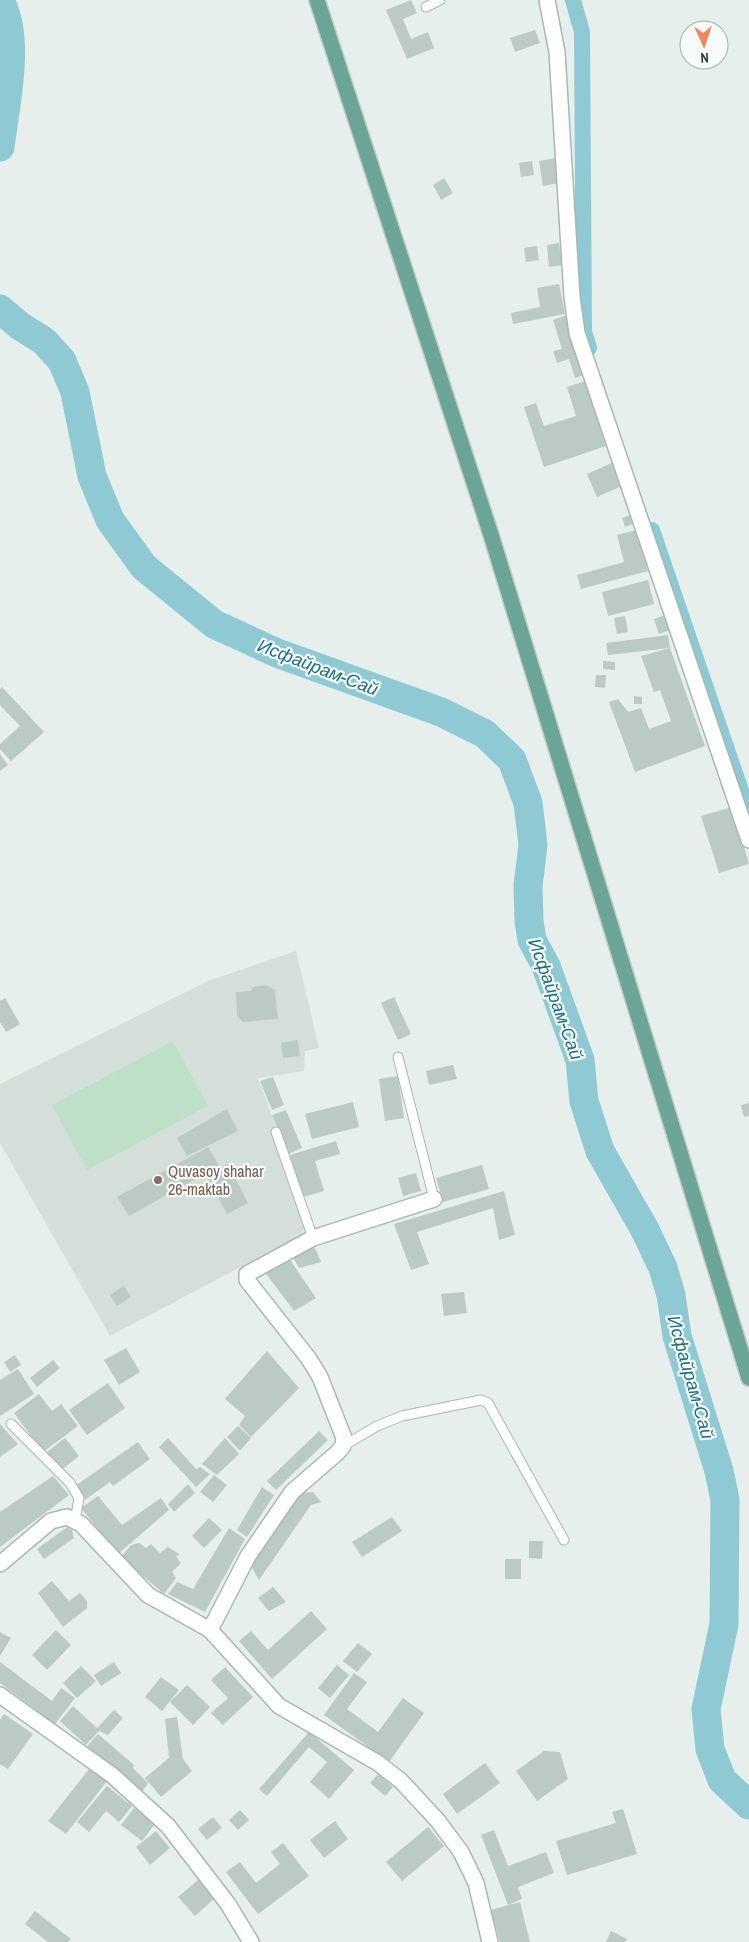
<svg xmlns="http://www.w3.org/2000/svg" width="749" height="1942" font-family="'Archivo Narrow',sans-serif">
<rect width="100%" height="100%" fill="#e6efeb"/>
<polygon fill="#d4dfda" points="296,951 319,1048 305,1051 304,1071 258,1078 309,1217 301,1235 110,1336 0,1143 0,1084 208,981"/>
<polygon fill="#bfe0c8" points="173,1041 208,1106 87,1170 52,1105"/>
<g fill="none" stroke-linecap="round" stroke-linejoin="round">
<g stroke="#8ec9d4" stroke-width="16">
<polyline points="573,0 582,32 584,332 589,348"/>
<polyline points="652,530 749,814"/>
</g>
<g stroke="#8ec9d4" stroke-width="29">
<path d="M0,1C21,38 5,106 0,147"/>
<polyline points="0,309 20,326 44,341 62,361 75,392 92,476 110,520 144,567 214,624 277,653 441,712 485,734 512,760 528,803 533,845 528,886 529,921 532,940 546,966 580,1060 584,1101 600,1151 645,1230 663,1268 671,1295 677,1336 719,1471 725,1500 724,1624 706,1709 710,1749 722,1780 749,1805"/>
</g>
</g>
<g fill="#bbcac4">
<polygon points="411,0 417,13 403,19 411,39 428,32 434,48 407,59 386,10"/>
<polygon points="535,30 540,43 515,52 510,38"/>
<polygon points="555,158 559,183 543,186 539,161"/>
<polygon points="532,161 534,175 521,177 519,163"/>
<polygon points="444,178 453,193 441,200 433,185"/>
<polygon points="559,243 562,265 549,267 547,245"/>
<polygon points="537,246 539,260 526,262 524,248"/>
<polygon points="559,284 565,314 513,324 511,313 540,307 537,288"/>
<polygon points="567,315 587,374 575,378 569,359 557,363 553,351 562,349 553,320"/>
<polygon points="585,381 606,446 544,467 524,407 536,403 544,426 576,416 567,387"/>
<polygon points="614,462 624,485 597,497 587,474"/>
<polygon points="630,515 633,524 625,527 622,518"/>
<polygon points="636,530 648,571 581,589 577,575 624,562 617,535"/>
<polygon points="648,580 654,604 608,616 602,592"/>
<polygon points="665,615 670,630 659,634 654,619"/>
<polygon points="625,616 628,632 617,634 614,618"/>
<polygon points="668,635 670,648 705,746 635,772 609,702 618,699 628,712 641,708 649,729 671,721 660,690 654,692 641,656 670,648 608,655 606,643"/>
<polygon points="603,661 615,662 615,670 603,669"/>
<polygon points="596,675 606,675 605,688 595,687"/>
<polygon points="2,687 44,732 11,761 0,749 0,744 20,726 0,705 0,689"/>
<polygon points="634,696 642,697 642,704 634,704"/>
<polygon points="0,754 8,765 0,771"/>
<polygon points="732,807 749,864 719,873 701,816"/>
<polygon points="266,985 275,990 278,1019 243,1022 237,1016 236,992 251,991 253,987"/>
<polygon points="394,997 411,1034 398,1040 381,1003"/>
<polygon points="5,998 20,1024 6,1032 0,1022 0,1001"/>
<polygon points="298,1040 300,1056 283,1058 281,1043"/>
<polygon points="453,1065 457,1079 429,1085 426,1071"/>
<polygon points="398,1076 404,1118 385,1121 379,1079"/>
<polygon points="273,1077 284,1105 272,1110 260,1081"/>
<polygon points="353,1102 359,1127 312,1139 305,1114"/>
<polygon points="749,1103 749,1116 744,1117 741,1105"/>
<polygon points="227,1109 238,1131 187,1156 177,1138"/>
<polygon points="286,1110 302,1148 288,1154 272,1115"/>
<polygon points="336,1141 340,1154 315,1161 324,1191 303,1197 290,1155"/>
<polygon points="208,1147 219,1166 129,1216 117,1197"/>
<polygon points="228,1164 248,1203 227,1214 206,1175"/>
<polygon points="482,1165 489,1189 443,1202 436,1178"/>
<polygon points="416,1173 421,1191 403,1196 398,1178"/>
<polygon points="504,1191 515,1235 499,1240 493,1208 417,1232 429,1264 411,1270 394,1224"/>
<polygon points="315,1248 321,1262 299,1268 292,1255"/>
<polygon points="288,1257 316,1298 294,1311 264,1271"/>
<polygon points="124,1286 131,1297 117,1306 110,1295"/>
<polygon points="464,1292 467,1313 444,1316 441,1294"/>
<polygon points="126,1348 140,1372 119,1385 104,1360"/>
<polygon points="267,1351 299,1388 251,1437 239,1425 245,1416 225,1399"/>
<polygon points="15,1355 21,1365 10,1372 4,1362"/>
<polygon points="53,1360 60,1368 37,1387 30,1378"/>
<polygon points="18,1369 34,1394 0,1416 0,1380"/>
<polygon points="108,1383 125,1408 87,1435 69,1410"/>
<polygon points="39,1394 52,1411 61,1404 78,1426 43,1452 14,1413"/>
<polygon points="0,1424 18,1444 0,1457"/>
<polygon points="238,1426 251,1438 240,1451 227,1437"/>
<polygon points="319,1431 328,1440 276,1490 267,1481"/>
<polygon points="65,1438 79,1456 61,1470 47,1452"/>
<polygon points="168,1438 196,1469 200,1467 210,1474 196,1487 159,1447"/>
<polygon points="225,1438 239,1454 217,1475 202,1464"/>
<polygon points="138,1442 150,1459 113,1486 110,1482 85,1500 75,1486"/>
<polygon points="214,1475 227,1485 213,1502 200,1492"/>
<polygon points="53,1476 69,1495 0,1547 0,1512"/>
<polygon points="188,1484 195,1493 174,1512 168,1504"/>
<polygon points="262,1487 274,1495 247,1537 237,1530"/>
<polygon points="313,1492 321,1502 311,1505 259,1580 251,1566 301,1493"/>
<polygon points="98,1496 122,1525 161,1498 169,1510 118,1554 81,1508"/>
<polygon points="392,1517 402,1531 362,1557 352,1542"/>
<polygon points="209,1518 222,1530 204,1548 192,1536"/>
<polygon points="67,1527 72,1530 74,1538 44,1559 37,1549"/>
<polygon points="229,1528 245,1539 205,1612 168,1594 177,1582 193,1589"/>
<polygon points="529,1541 543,1541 542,1559 529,1558"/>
<polygon points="139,1543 146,1548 151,1544 160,1553 168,1547 179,1554 176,1557 181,1563 172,1572 176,1578 164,1594 121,1557 131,1545"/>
<rect x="505" y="1559" width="16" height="20"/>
<polygon points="52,1581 69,1601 80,1593 87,1601 87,1608 63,1627 38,1593"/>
<polygon points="273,1587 286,1602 269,1611 258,1598"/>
<polygon points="311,1611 327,1629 272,1679 239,1641 251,1631 268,1650"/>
<polygon points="56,1630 71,1645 47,1670 32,1655"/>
<polygon points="0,1632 11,1638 0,1656"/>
<polygon points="358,1643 372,1654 357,1672 343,1661"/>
<polygon points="0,1662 52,1701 61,1688 75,1698 55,1724 0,1683"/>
<polygon points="114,1662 121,1673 101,1686 94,1675"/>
<polygon points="337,1665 349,1675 330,1698 318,1688"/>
<polygon points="81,1666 96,1681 77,1698 63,1683"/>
<polygon points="225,1667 253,1697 223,1725 211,1713 228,1698 211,1680"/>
<polygon points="354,1673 367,1682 347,1709 378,1732 403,1698 424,1713 389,1762 324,1715"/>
<polygon points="161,1677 179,1690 162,1711 145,1697"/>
<polygon points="187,1685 210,1707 193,1725 170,1702"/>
<polygon points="73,1706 97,1728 114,1710 123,1718 108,1735 99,1731 86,1745 60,1721"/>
<polygon points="4,1714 33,1734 8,1769 0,1764 0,1720"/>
<polygon points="177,1717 183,1759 192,1771 161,1797 145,1778 169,1758 165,1719"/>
<polygon points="309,1732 354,1770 329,1799 310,1782 327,1762 309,1747 267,1796 259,1789"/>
<polygon points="98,1734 134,1765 133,1768 148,1783 139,1796 85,1749"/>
<polygon points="544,1751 560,1752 568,1779 537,1801 516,1771"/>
<polygon points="485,1763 500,1783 457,1814 443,1794"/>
<polygon points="90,1768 107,1781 66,1834 48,1821"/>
<polygon points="378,1774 393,1787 385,1796 370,1783"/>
<polygon points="107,1786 132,1806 119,1822 106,1811 89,1832 77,1822"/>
<polygon points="134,1808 155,1824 142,1841 121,1825"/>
<polygon points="623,1809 637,1854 567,1875 556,1841 616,1823 612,1812"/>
<polygon points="240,1810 249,1820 238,1830 229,1820"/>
<polygon points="213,1817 222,1828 207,1840 198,1829"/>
<polygon points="335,1821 348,1839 324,1858 310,1840"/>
<polygon points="428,1827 444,1846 402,1881 386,1862"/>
<polygon points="494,1830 508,1866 546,1852 554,1873 518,1887 522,1899 508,1905 481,1835"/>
<polygon points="156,1831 170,1848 150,1865 136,1847"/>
<polygon points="283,1843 309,1876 258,1914 226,1872 240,1862 256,1883 280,1864 271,1852"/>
<polygon points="198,1880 215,1898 195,1916 178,1897"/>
<polygon points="520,1902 530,1942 500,1942 491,1910"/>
<polygon points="35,1911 71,1939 68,1942 48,1942 25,1924"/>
<polygon points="611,1931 627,1939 625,1942 606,1942"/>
</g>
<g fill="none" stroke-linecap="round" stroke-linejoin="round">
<defs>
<g id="service">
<polyline points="426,7 440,0"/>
<polyline points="398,1057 434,1199"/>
<polyline points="276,1132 313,1238"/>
<polyline points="11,1424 70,1483 79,1498 75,1521"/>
<polyline points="343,1446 377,1426 402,1416 481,1400 488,1403 564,1540"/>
</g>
<g id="minor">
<polyline points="547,0 557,52 572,297 577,333 749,840"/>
<polyline points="0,1564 51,1521 67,1517 81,1524 148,1595 210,1630 279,1706 378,1763 401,1781 438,1821 461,1852 476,1883 490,1942"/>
<polyline points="210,1630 248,1556 292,1492 337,1453 343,1446 344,1438 320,1377 309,1359 247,1280 247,1274 313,1238 434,1199"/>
<polyline points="0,1695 112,1775 168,1826 228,1904 251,1942"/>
</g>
<polyline id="primary" points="317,0 492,538 749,1378"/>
</defs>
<use href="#service" stroke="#a8b8b2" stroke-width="11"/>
<use href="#minor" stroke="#a8b8b2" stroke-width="18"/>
<use href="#primary" stroke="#c2cac8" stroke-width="18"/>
<use href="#service" stroke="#fff" stroke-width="9"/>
<use href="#minor" stroke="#fff" stroke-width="15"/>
<use href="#primary" stroke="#6aa596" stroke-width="15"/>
</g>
<circle fill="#8d6e63" stroke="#f7fbf9" stroke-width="2" cx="158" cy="1180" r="5"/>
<g text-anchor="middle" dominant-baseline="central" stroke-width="4.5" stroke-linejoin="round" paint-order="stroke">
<g font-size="16" fill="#785e54" stroke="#f7fbf9" text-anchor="start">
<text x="168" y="1171">Quvasoy shahar<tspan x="168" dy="18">26-maktab</tspan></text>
</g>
<g font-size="18" font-style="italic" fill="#1c6f80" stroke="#f7fbf9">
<text transform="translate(318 667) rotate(21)">Исфайрам-Сай</text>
<text transform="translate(556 999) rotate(70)">Исфайрам-Сай</text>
<text transform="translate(691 1377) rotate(74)">Исфайрам-Сай</text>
</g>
</g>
<g transform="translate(704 45) rotate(177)"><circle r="24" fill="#f7fbf9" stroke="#a3b1ad"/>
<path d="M0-4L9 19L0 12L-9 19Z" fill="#f4845f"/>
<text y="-8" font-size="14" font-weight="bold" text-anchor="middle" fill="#24423a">N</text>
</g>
</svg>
